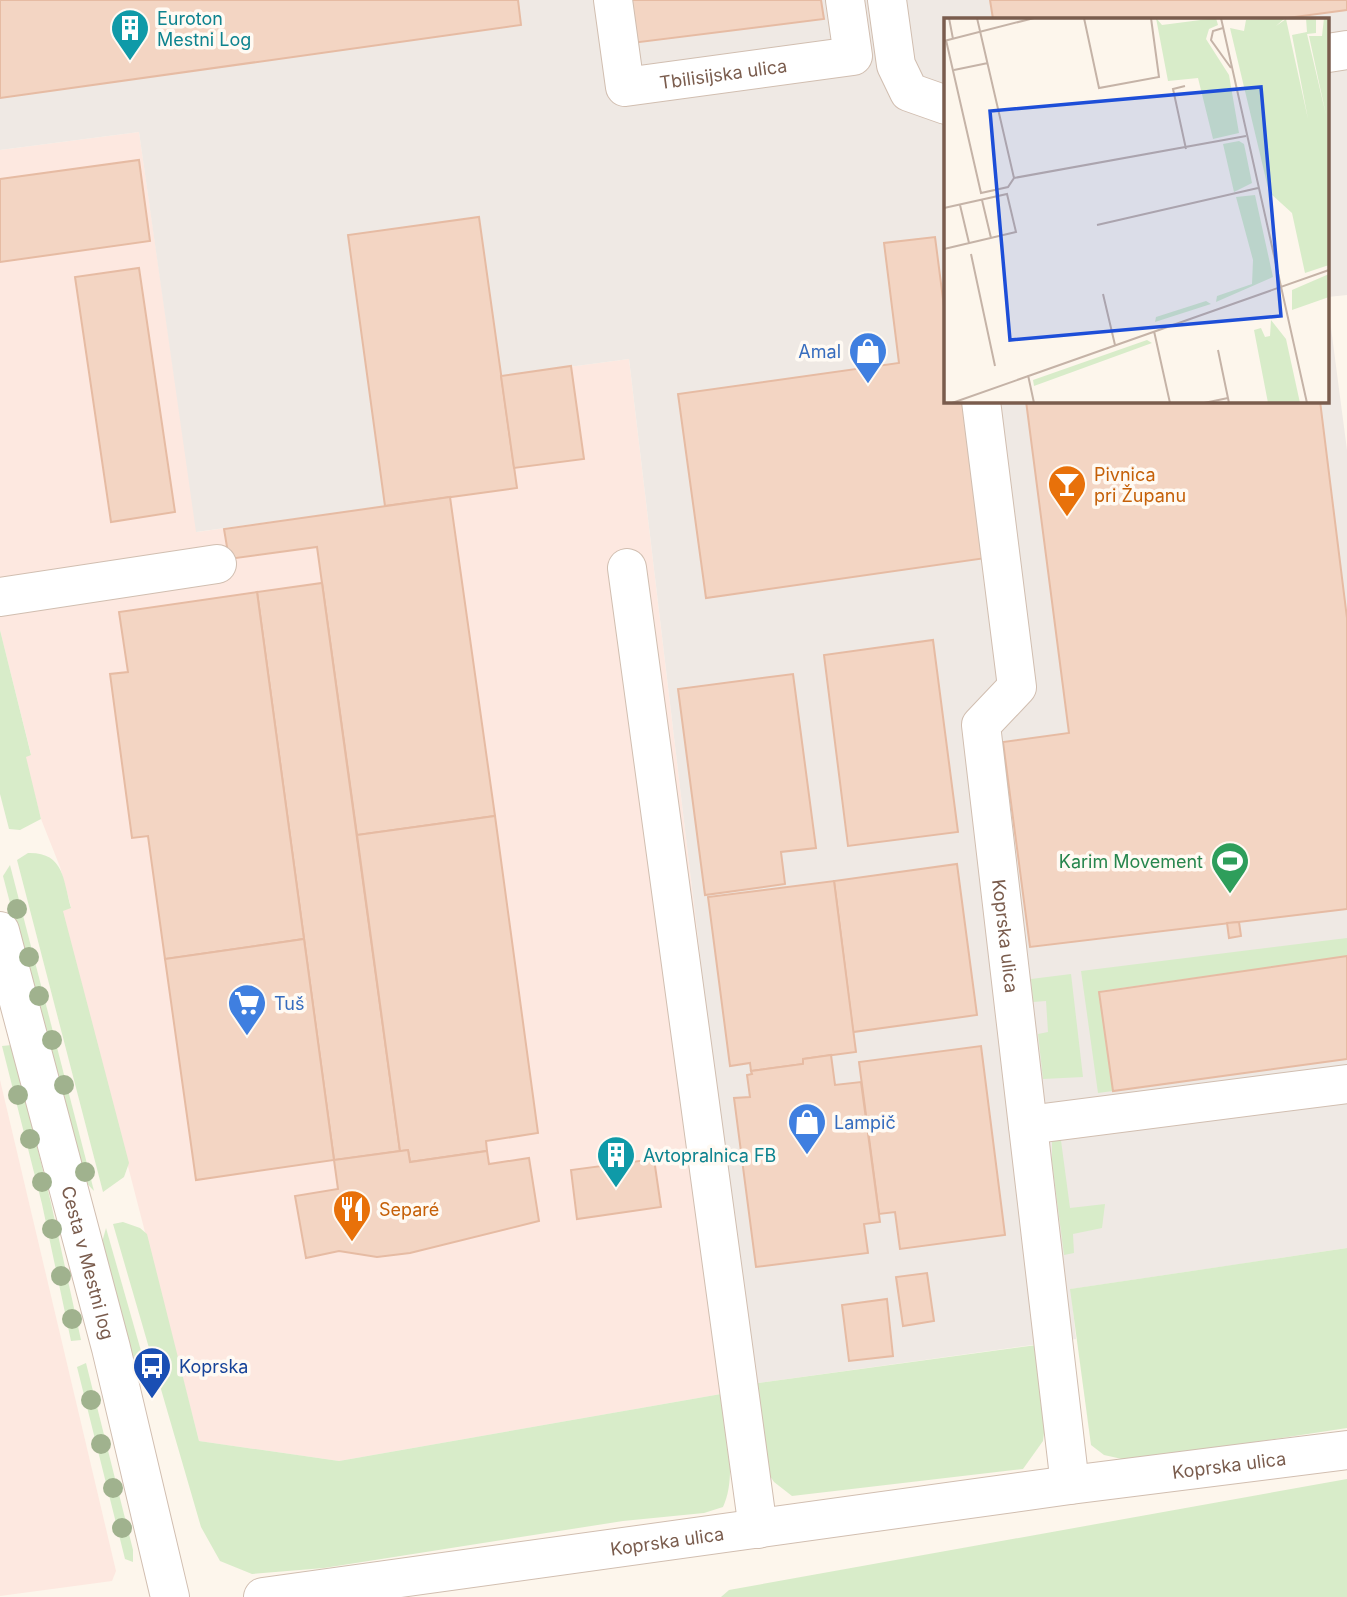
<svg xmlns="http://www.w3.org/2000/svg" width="1347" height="1597" font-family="Inter,sans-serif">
<rect width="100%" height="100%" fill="#fdf6ec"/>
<g fill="#fde8e0">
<polygon points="139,132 197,532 516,488 501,376 629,359 751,1384 721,1394 339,1461 199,1441 62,911 71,907 60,867 41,819 25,757 31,754 0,630 0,150"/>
<polygon points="0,1080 116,1571 112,1581 0,1596"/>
</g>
<polygon fill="#efe9e4" points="0,0 1347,0 1347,295 1328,297 1328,19 946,19 946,401 1328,401 1328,305 1347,450 1347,1248 1071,1289 1076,1339 751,1384 629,359 501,376 517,488 196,532 139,132 0,150"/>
<g fill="#d8ecc9">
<polygon points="0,630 31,755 26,757 41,819 20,830 9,829 0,794"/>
<path d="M28,853C64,852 63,879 71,908L63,911L129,1163L124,1177L103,1192L17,860Z"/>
<polygon points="10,865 94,1191 81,1177 3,876"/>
<polygon points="1347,938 1347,956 1100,991 1113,1091 1098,1093 1081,971"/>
<polygon points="1071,974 1083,1077 1043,1079 1038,1034 1048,1032 1046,1001 1033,1002 1031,979"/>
<polygon points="12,1045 51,1203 81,1340 71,1341 42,1204 2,1046"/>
<polygon points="1060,1133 1070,1208 1105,1204 1102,1228 1073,1234 1074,1253 1064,1255 1052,1162 1052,1142"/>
<path d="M123,1222L140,1228L147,1234L199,1441L339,1461L721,1394C725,1429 738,1474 723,1507L704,1513L623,1521L324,1568L252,1574L220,1561L201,1527L113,1224Z"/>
<polygon points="106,1228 147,1372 139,1376 101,1246"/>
<polygon points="1347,1248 1347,1428 1131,1461 1104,1455 1091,1445 1070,1289"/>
<polygon points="1037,1345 1046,1417 1043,1441 1023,1469 792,1496 774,1482 763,1466 751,1384"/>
<polygon points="86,1363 133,1550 133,1562 125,1559 77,1367"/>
<polygon points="1347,1479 1347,1597 721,1597 729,1590"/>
</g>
<g fill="#f3d5c3" stroke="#e6bba3" stroke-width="2">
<polygon points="0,0 518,0 521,25 0,98"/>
<polygon points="626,0 821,0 824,19 632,43"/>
<polygon points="990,0 1347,0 1347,10 1280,19 993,19"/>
<polygon points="139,160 150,241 0,262 0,179"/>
<polygon points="479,217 517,488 385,506 348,235"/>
<polygon points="935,237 946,322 946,401 973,401 993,557 706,598 678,394 899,363 884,243"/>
<polygon points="139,268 175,512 111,522 75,277"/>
<polygon points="571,366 584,459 514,468 501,376"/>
<polygon points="1026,401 1320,401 1347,618 1347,909 1030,947 1003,742 1069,733"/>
<polygon points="450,497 495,816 357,835 317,547 229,559 224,529"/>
<polygon points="322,583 400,1151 334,1160 257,592"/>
<polygon points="257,592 304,939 165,959 148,836 132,838 110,674 128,672 119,612"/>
<polygon points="933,640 958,832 848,846 824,655"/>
<polygon points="793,674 816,848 781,852 785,884 705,895 678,689"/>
<polygon points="495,816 538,1133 486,1141 487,1151 410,1162 408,1150 400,1151 357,835"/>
<polygon points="957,864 977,1015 853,1032 834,881"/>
<polygon points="834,881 856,1052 803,1059 803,1064 751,1071 750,1063 730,1066 708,897"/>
<polygon points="1239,922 1241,936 1229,938 1227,923"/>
<polygon points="304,939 334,1160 196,1180 165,959"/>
<polygon points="1347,956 1347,1059 1113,1091 1099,992"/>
<polygon points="981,1046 1005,1235 900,1249 895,1212 879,1214 859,1062"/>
<polygon points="831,1055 835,1085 861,1082 880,1222 864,1224 868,1253 756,1267 734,1098 750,1097 747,1075 752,1074 751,1071 803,1064 803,1059"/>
<polygon points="408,1150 410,1162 487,1151 489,1164 529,1158 539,1221 410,1253 377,1257 339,1251 306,1258 295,1196 338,1189 334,1160"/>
<polygon points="654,1159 661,1207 577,1219 571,1170"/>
<polygon points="927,1273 934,1321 903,1326 896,1277"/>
<polygon points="887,1299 893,1356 849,1361 842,1305"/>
</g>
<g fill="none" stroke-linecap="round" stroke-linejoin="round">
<defs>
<g id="minor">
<path id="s1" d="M613,0L625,87L853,56L845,0"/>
<polyline points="887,0 896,65 909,92 946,105"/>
<polyline points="1328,53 1347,50"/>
<path id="s2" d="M981,401L1017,687L981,725L1070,1485"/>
<polyline points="627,568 758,1529"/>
<polyline points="0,597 217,564"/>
<path id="s3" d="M0,931L111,1348L170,1597"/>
<polyline points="1028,1125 1347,1084"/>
<path id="s4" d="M263,1597L1070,1485L1347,1450"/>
</g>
</defs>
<use href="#minor" stroke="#d1beb0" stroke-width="40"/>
<use href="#minor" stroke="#fff" stroke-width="38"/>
</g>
<g fill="#a0b28e">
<circle cx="17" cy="909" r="10"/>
<circle cx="29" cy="957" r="10"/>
<circle cx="39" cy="996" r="10"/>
<circle cx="52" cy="1040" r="10"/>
<circle cx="64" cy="1085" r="10"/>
<circle cx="18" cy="1095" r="10"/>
<circle cx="30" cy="1139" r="10"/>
<circle cx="85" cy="1172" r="10"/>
<circle cx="42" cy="1182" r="10"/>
<circle cx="52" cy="1229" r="10"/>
<circle cx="61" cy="1276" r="10"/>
<circle cx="72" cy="1319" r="10"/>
<circle cx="91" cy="1400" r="10"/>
<circle cx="101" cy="1444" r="10"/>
<circle cx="113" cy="1488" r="10"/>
<circle cx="122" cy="1528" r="10"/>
</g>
<defs>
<symbol id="building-pin" viewBox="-11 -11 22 30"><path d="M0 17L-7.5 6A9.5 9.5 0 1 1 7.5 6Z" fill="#0f9aa8" stroke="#fffaf3"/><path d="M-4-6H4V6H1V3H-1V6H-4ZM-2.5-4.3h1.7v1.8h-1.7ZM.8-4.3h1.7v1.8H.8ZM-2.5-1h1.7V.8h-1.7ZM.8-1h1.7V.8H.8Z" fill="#fff"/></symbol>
<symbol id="shop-pin" viewBox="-11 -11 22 30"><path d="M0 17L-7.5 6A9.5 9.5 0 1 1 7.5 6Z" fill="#3f7fe0" stroke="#fffaf3"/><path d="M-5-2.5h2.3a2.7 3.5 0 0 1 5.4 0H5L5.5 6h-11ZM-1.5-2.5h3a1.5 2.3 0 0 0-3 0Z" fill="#fff"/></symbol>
<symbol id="bar-pin" viewBox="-11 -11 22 30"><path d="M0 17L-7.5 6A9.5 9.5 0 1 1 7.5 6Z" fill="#e8710a" stroke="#fffaf3"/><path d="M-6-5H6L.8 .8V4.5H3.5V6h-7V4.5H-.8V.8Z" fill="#fff"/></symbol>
<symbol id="stadium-pin" viewBox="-11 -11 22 30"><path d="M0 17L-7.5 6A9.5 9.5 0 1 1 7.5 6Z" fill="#2e9e5b" stroke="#fffaf3"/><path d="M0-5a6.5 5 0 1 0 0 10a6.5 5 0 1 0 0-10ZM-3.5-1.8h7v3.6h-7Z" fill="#fff"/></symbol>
<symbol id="supermarket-pin" viewBox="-11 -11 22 30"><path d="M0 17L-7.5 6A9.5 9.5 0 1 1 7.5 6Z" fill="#3f7fe0" stroke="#fffaf3"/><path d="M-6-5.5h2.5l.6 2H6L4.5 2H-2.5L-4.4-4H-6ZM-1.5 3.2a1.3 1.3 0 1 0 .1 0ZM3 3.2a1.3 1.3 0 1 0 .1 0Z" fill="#fff"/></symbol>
<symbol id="restaurant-pin" viewBox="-11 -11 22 30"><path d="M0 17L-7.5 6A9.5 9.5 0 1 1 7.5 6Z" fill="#e8710a" stroke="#fffaf3"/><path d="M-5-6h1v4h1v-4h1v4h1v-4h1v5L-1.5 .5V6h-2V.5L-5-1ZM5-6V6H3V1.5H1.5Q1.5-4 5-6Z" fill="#fff"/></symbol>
<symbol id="bus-pin" viewBox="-11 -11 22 30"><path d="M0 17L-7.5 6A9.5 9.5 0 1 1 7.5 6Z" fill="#1a4fb4" stroke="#fffaf3"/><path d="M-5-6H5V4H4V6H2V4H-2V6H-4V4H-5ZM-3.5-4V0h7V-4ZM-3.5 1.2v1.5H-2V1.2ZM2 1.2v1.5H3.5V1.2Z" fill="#fff"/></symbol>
</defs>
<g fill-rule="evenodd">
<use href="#building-pin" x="108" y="6" width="44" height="60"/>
<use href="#shop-pin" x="846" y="329" width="44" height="60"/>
<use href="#bar-pin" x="1045" y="462" width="44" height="60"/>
<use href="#stadium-pin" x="1208" y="839" width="44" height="60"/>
<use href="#supermarket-pin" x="225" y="981" width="44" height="60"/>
<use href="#shop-pin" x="785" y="1100" width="44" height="60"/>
<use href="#building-pin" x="594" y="1133" width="44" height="60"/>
<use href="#restaurant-pin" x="330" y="1187" width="44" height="60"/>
<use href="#bus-pin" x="130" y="1344" width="44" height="60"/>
</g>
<g text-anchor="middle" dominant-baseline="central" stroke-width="7" stroke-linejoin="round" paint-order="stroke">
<g font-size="18" fill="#0d838f" stroke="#fffaf3" text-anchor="start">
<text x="157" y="18">Euroton<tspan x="157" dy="21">Mestni Log</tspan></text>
<text x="643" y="1155">Avtopralnica FB</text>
</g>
<g font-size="18" fill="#7a5c4d" stroke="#fffaf3">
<text stroke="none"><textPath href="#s1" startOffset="187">Tbilisijska ulica</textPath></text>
<text stroke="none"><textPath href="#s2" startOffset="553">Koprska ulica</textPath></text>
<text stroke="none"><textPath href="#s3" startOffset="343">Cesta v Mestni log</textPath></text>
<text stroke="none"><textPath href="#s4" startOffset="975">Koprska ulica</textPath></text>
<text stroke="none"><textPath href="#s4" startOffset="408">Koprska ulica</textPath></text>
</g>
<g font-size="18" fill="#366cbe" stroke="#fffaf3" text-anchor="start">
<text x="841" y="351" text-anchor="end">Amal</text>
<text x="274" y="1003">Tuš</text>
<text x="834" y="1122">Lampič</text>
</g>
<g font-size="18" fill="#c56008" stroke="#fffaf3" text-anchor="start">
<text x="1094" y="474">Pivnica<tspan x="1094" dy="21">pri Županu</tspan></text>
<text x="379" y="1209">Separé</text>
</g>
<g font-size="18" fill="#27864d" stroke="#fffaf3" text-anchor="end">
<text x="1203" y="861">Karim Movement</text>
</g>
<g font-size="18" fill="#164399" stroke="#fffaf3" text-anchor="start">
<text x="179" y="1366">Koprska</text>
</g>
</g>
<g transform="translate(944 18)">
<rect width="385" height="385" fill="#fdf6ec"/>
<path d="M212,0L218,7L272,0L274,7L265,11L262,21L285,57L295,115L269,121L254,60L224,63ZM341,0L332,8L342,1L364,101L348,17L363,14L362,0H372V15L363,16L382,97L365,18H378L380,0H385V247L361,255L348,195L325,174L286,10L300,13L302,2ZM295,123L300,126L308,165L290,174L279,126ZM311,177L329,259L272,284L273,278L308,266L309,242L292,179ZM385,256V279L348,292V272ZM262,283L267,286L211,304L212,299ZM327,302L342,321L356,385H324L310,312L317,310L321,319L326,318ZM203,322L208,325L90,368L89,362Z" fill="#d8ecc9"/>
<path fill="none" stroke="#c5b3a7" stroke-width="2" d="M5,0L9,21M140,0L155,70L215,59L207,0M277,0L363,385M279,10L269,13L267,22L287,50M2,22L37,175L64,169L70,160L33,0M0,23L90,0M10,52L44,45M241,68L229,71L242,131M70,160L302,118M38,182L47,220M16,187L25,225M0,190L63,176L72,214L0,231M153,207L314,170M27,236L51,348M159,276L171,327M210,313L226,385M274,332L285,385M84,357L90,385M8,385L385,252M260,385L284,380"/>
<path fill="#1d4ed8" fill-opacity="0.15" stroke="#1d4ed8" stroke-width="3.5" d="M317,69L337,298L66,322L46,93Z"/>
<rect width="385" height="385" fill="none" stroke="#7a5c4d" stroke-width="3.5"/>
</g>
</svg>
